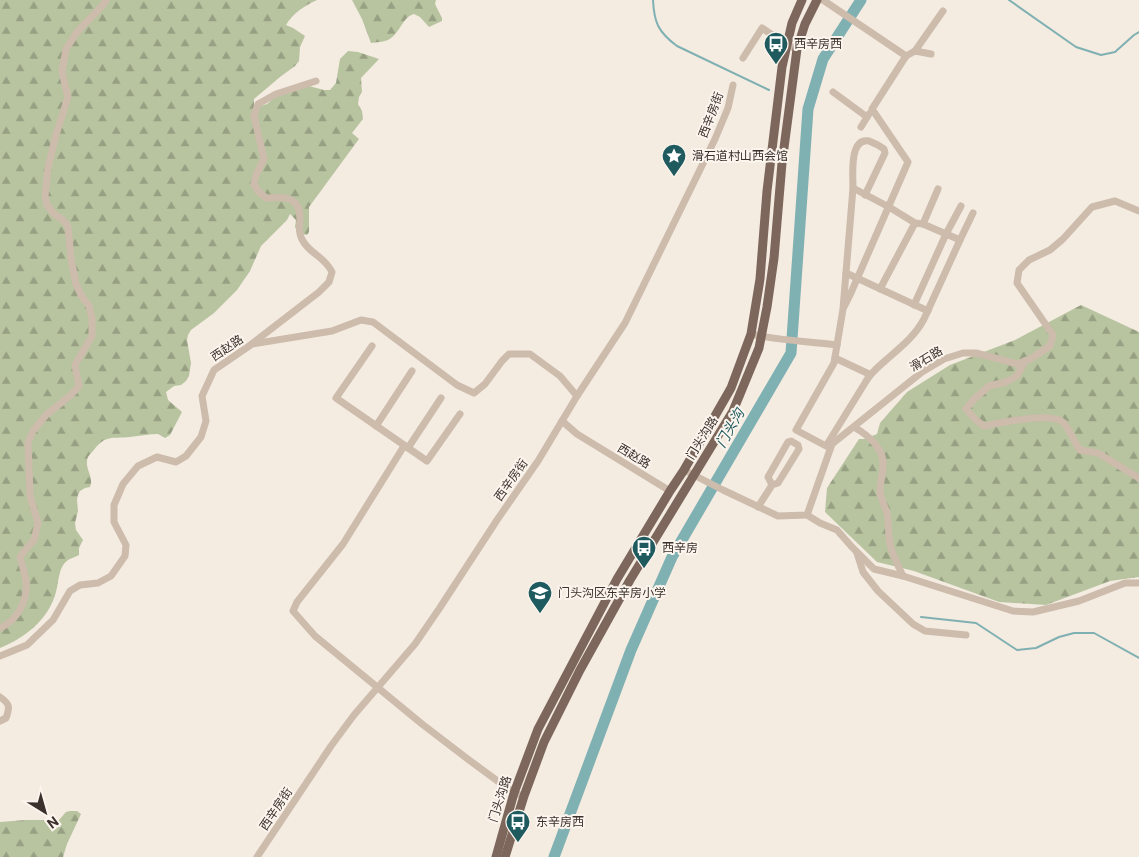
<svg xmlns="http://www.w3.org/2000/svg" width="1139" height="857" font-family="Roboto,'Noto Sans SC',sans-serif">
<defs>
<pattern id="forest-firs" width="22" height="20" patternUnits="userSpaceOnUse" patternTransform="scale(1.25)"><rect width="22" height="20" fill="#b8c4a0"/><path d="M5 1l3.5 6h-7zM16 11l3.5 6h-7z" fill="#97a083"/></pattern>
</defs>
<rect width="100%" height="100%" fill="#f4ebe1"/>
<g fill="url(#forest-firs)">
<path d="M0,0H317C304,6 293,13 286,25L293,28L305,36L300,47L299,61L295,66L280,77L254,99V105L257,107L267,104L275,97L305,85L324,90H330L336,83L340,59L348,51L358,52L379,59L361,78L362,92L359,97L358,104L362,111L363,119L352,133L359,139L309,207V232L307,235L298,233L295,227L296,220L290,214L287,220L261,246L250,271L237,290L214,313L191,330L188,335L187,340L191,363L189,376L186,381L181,385L174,386L166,392L168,400L182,412L170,435L165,438L158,434C148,434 140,436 130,437C111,439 106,434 93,451C90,454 87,457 87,461C86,471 94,477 90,487L85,488L80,491L78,495L77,499L78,511L75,523L76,530L83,540L79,548V555C76,557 71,558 68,560C58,567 59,582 56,592C49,619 25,638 0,648Z"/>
<path d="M352,0H436L435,4L442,18V21L429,27L420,17L414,14C402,17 400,34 388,40C383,42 376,42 371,43L362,19Z"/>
<polygon points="1081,305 1139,332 1139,577 1110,581 1046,605 999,602 914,571 877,562 825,512 827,488 859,439 864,439 877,434 880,423 907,392 950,365 1015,340"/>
<polygon points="70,811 77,811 81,814 67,844 63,857 0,857 0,822 26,820 59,820 66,812"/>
</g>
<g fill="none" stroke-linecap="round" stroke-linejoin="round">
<g stroke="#7fb0b2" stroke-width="2">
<path d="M653,0C654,22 658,32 677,46L769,90"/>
<polyline points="1009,0 1076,47 1101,55 1115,52 1134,35 1139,32"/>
<polyline points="921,617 976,623 1017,650 1036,648 1059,637 1074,633 1094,633 1139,658"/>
</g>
<polyline stroke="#7fb0b2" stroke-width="11" points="554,857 631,650 672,557 791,353 808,109 823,59 861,0"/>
<g stroke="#cdbbac" stroke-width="7">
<path d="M823,0L906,56L872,109L908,162L884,217L850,295L843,309L834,363L796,430L826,446L865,383C870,373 878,367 886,360C901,347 915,336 924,319L960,240L923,224L915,223L889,207L853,188L843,309"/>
<polyline points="915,51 943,11"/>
<polyline points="906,56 915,51 931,54"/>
<polyline points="743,58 762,28 787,45 797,49"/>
<polyline points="833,92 867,117"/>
<polyline points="861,127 869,114"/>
<path d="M853,188C853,176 849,137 869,141C874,143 880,146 884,149L885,153L865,195"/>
<polyline points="923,224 938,189"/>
<polyline points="960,240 973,213"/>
<polyline points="846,273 928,311"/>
<polyline points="880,289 915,223"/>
<polyline points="914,305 946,234 961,206"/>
<path d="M751,334C779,341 808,341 837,345"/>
<path d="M253,343L319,292L329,282L332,272C324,256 310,254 303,241C299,235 299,228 300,222C300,218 300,213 299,210C295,195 278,197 266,198L258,191L254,184L256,175L264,159L254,116L258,104L276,94L316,81"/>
<polyline points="372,346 336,398 427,461 460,414"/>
<polyline points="835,358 869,374"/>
<path d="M1025,361L1017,376L1006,382L989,386L974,399L966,409L976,420L984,426C1000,423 1052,411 1064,423C1068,428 1075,443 1080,450L1098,453L1139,478"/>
<polyline points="562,421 577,434 670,491"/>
<polyline points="376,426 412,371"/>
<path d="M854,427C866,434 881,445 883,461C884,471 880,481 880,491C880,498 885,506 887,513C889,523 888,534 890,544C892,555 898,565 903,576L1013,611L1033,612L1079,601L1125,583H1139"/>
<polyline points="404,446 343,544 297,602 293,611 315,636 422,724 469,760 514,793 524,796"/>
<polyline points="408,448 441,398"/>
<polyline points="684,470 723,490 778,516 807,515 832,444 922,372 944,359 963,353 976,353 1018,364 1032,358 1050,346 1053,335 1017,283 1019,270 1029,260 1050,250 1063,239 1092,207 1115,201 1139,211"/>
<polyline points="758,507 772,485 778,483 799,449 798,445 791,441 788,442 768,477 772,485"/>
<polyline points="807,515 820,523 837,530 851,546 874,569 903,576"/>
<polyline points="857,553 863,572 878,591 913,624 925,631 966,635"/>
<path d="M0,628C18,620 28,600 26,581C25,573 22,565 20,557L26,549L34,540L38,523L30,496L28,443L33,431L46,415L71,395L79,386L75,365L92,336V318L89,306L81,295L76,284L71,259L68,226L62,219L54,214L47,205L45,196L48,168L56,135L68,97L62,72L66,49L77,32L103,5L106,0"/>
<polyline points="0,656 27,645 53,620 70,591 80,585 98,583 111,576 125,556 126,545 114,522 114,505 123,484 138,466 157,457 176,462 186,456 201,437 206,421 202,396 214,370 252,344 332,331 361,320 373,322 457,385 474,393 485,384 502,361 509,354 530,354 560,376 577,396"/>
<path d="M0,697C10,704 10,707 6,718L0,721"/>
<polyline points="257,857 331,746 354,715 415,644 439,609 497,520 538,461 577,396 625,323 715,139 728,108 733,85"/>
</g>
<g stroke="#7d675c" stroke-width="9">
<polyline points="496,857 514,793 538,729 617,579 670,491 684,470 731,388 751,334 760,279 767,191 782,67 792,23 802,0"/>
<polyline points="505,857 524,796 544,742 580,670 630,580 733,411 759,348 767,307 774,258 782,163 797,49 805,24 817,0"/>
</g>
</g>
<defs>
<symbol id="bus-pin" viewBox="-11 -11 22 30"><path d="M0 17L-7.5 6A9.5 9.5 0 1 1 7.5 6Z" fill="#1f5a5e" stroke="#fbf5ee"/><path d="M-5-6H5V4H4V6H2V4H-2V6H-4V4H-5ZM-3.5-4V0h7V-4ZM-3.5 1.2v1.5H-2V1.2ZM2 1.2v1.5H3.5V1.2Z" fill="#fff"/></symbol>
<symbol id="sight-pin" viewBox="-11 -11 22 30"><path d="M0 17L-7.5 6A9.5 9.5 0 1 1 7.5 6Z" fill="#1f5a5e" stroke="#fbf5ee"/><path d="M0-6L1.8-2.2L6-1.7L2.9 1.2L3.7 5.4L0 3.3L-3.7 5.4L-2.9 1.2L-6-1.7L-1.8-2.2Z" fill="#fff"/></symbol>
<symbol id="school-pin" viewBox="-11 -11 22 30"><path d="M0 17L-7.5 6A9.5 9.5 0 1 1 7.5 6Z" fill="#1f5a5e" stroke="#fbf5ee"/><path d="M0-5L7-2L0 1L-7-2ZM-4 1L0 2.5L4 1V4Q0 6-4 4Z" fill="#fff"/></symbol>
</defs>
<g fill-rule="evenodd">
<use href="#bus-pin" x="762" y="30" width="28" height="38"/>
<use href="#sight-pin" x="660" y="142" width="28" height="38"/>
<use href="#bus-pin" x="630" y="534" width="28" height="38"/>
<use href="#school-pin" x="526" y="579" width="28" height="38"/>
<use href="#bus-pin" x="504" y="808" width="28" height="38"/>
</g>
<g text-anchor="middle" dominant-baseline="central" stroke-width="4" stroke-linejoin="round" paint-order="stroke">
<g font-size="12" fill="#3b302b" stroke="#fbf5ee" text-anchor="start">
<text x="794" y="44">西辛房西</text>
<text x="692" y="156">滑石道村山西会馆</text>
<text x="662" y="548">西辛房</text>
<text x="558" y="593">门头沟区东辛房小学</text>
<text x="536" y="822">东辛房西</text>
</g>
<g font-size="12" fill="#3b302b" stroke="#fbf5ee">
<text transform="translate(711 115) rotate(-69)">西辛房街</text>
<text transform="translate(227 348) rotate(-34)">西赵路</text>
<text transform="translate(926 359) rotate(-31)">滑石路</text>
<text transform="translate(702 438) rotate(-58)">门头沟路</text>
<text transform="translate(634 456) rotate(31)">西赵路</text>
<text transform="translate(511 480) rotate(-55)">西辛房街</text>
<text transform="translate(500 799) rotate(-72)">门头沟路</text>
<text transform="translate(276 809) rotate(-56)">西辛房街</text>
</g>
<g font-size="14" font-style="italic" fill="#1f5a5e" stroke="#fbf5ee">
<text transform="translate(730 428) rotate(-60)">门头沟</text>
</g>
</g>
<g transform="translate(45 812) rotate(143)" stroke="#fbf5ee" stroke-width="4" paint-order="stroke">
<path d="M0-4L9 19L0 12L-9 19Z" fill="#3b302b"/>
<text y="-8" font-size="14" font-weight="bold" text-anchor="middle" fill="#3b302b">N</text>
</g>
</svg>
